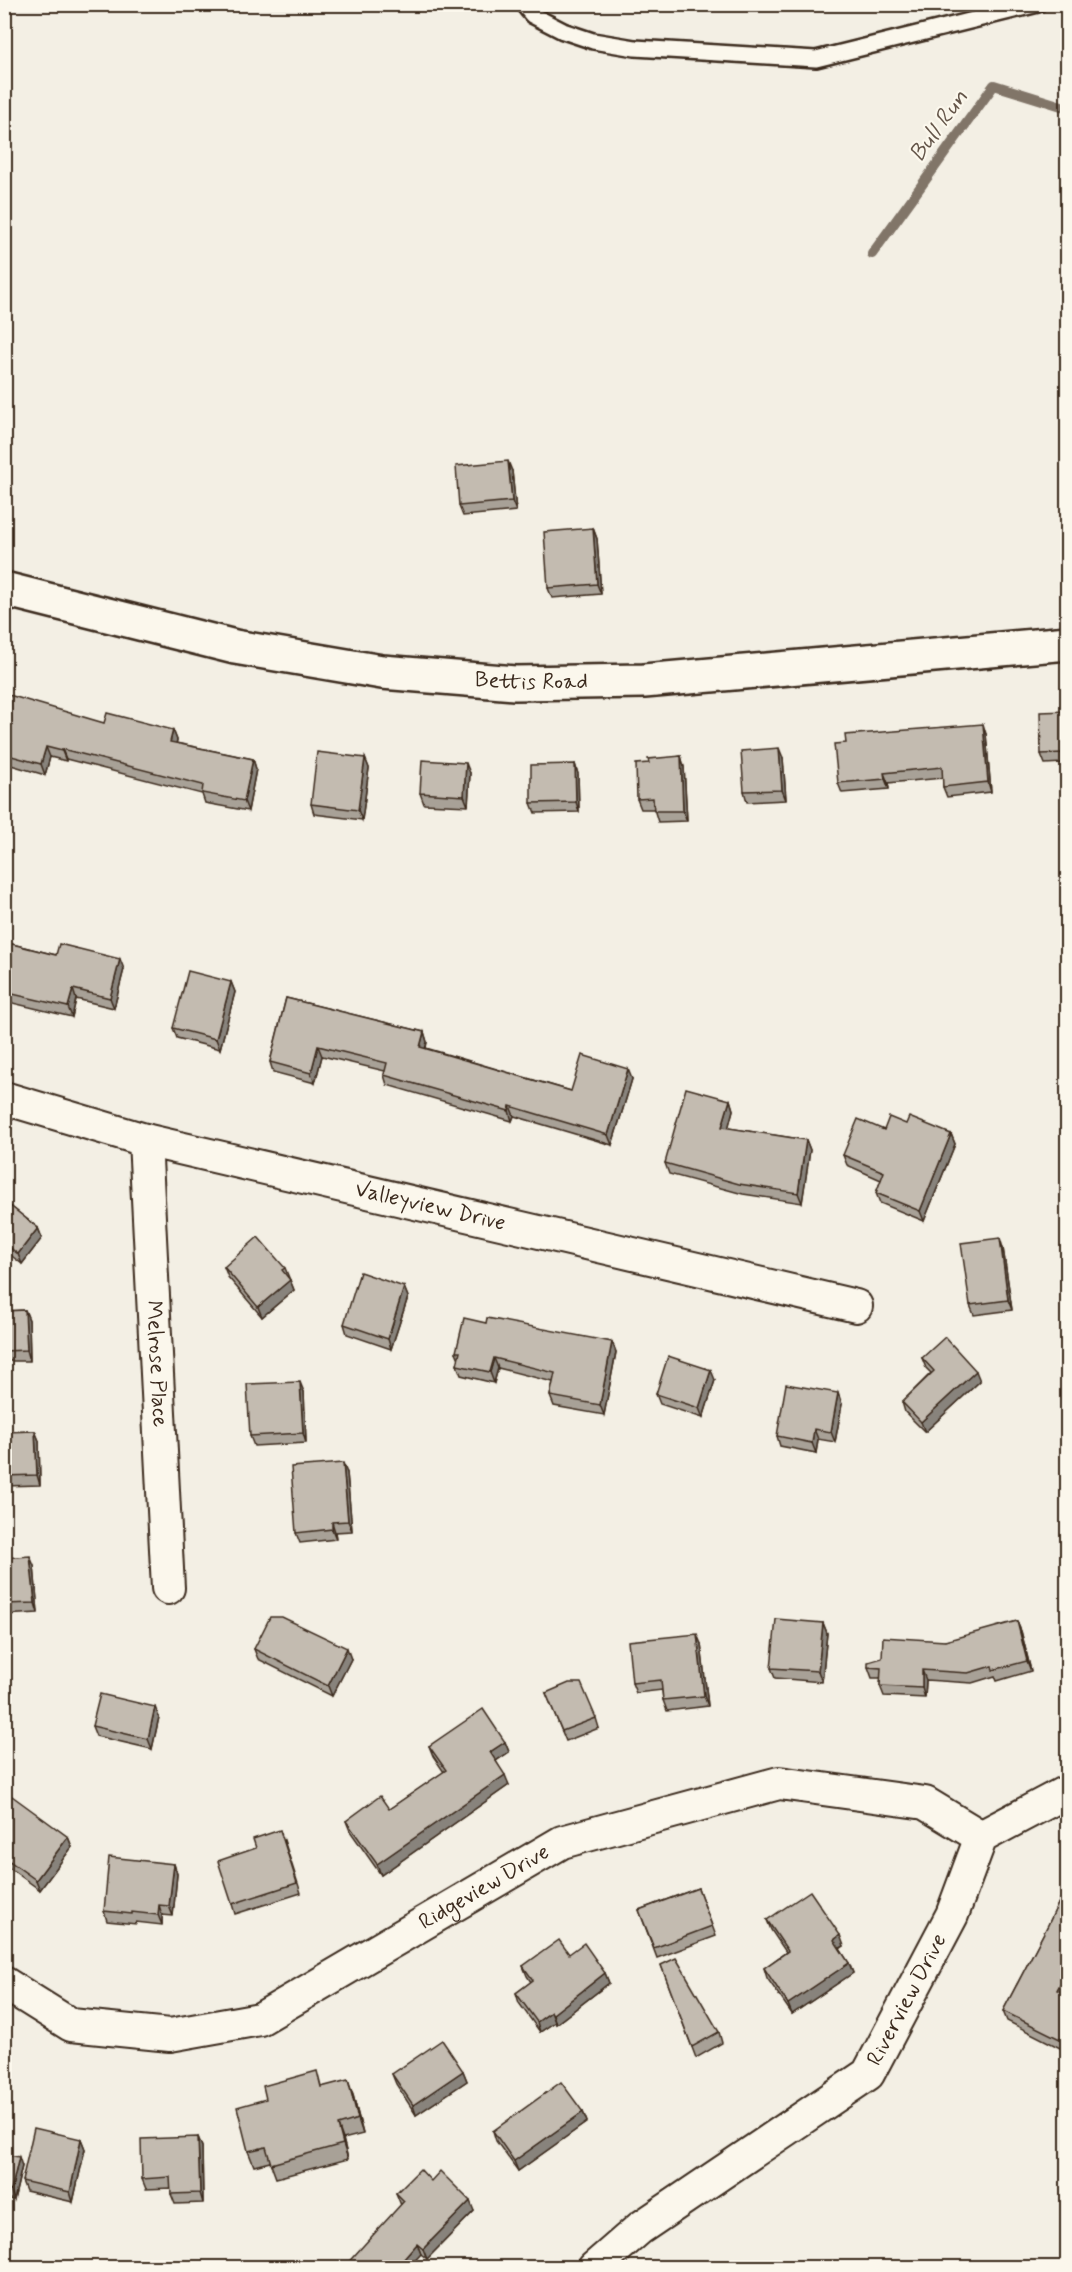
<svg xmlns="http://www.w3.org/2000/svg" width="1072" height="2272" font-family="Mynerve,sans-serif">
<rect width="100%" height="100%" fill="#f3efe4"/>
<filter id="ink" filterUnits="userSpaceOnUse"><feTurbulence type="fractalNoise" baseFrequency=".0167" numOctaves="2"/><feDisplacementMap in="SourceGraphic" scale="12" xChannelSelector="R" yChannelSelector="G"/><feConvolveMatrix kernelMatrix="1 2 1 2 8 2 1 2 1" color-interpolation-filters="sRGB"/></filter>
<g filter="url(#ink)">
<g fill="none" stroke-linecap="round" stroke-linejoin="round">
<polyline stroke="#817468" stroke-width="10" points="872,254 994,85 1068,108"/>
<defs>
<polyline id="lane" points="523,4 532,15 563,31 593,41 635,48 816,59 1038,4"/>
<g id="street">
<path id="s1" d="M4,1098L145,1140L856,1306"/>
<path id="s2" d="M145,1140L168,1588"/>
<path id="s3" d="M4,1983L71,2025L170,2035L260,2019L562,1842L779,1783L925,1803L981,1837"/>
<path id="s4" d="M594,2268L640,2228L868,2074L952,1915L981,1837L1068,1791"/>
</g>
<g id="secondary">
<path id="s5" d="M4,589L235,647L382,672L515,683L644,681L1068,643"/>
</g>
</defs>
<use href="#lane" stroke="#3b2a1e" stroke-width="20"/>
<use href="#street" stroke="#3b2a1e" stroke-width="36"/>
<use href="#secondary" stroke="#3b2a1e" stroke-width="38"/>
<use href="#lane" stroke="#fbf7ec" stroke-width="15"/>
<use href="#street" stroke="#fbf7ec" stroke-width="32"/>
<use href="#secondary" stroke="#fbf7ec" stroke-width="33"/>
</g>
<g fill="#a8a197" stroke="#3b2a1e" stroke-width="1.5">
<polygon points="512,471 516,511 463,516 459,506"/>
<polygon points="593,528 597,539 601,594 552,598 548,588"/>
<polygon points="4,711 104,723 173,730 177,740 176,743 253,759 256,769 248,811 205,803 202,794 66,759 66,761 50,757 45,775 4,763"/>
<polygon points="1068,711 1068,776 1067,776 1063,763 1045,764 1041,754"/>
<polygon points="986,734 991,792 947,797 943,787 943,778 888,783 889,789 842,793 838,783"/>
<polygon points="681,756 684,767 687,821 658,822 654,809 641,809 637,799 649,763"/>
<polygon points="365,758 369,768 362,820 314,814 311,804"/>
<polygon points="783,758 786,800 747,802 744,791"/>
<polygon points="575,764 578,774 579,812 535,813 531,803"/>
<polygon points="470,773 468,806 424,804 420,793"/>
<polygon points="4,942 56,955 124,969 114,1008 76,999 72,1017 4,1001"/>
<polygon points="231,982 235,992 220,1049 177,1038 173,1028"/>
<polygon points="286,998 424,1032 427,1042 426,1048 571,1091 632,1079 612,1145 514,1116 512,1121 387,1085 384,1075 385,1071 322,1056 315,1083 273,1072 270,1062"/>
<polygon points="730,1100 733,1110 728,1128 806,1140 810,1150 802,1203 743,1194 669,1174 665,1163"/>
<polygon points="906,1124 951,1134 955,1144 924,1221 880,1203 876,1193 881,1180 847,1165 843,1155 884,1130"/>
<polygon points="4,1201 38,1228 42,1238 22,1264 4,1250"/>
<polygon points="1003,1248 1012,1310 974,1315 970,1305"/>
<polygon points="224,1267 285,1268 294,1290 262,1317 228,1277"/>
<polygon points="404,1287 408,1297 391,1349 347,1334 344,1324"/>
<polygon points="25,1310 29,1320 30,1361 4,1361 4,1311"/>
<polygon points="486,1323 612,1342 616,1352 604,1415 554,1406 550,1396 553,1382 498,1368 494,1383 461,1375 457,1365 459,1359 456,1352"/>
<polygon points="922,1358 980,1381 925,1432 905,1412 902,1402 931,1373 926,1368"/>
<polygon points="715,1380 703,1418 660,1404 656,1394"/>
<polygon points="304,1392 306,1443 254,1446 250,1436"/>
<polygon points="842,1404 835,1442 818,1439 816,1453 780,1446 777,1436"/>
<polygon points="35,1431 39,1441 40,1485 4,1486 4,1432"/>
<polygon points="347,1473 352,1531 335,1532 336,1539 300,1543 296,1533"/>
<polygon points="4,1558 34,1566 38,1613 4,1615"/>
<polygon points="823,1623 827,1633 822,1682 775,1678 771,1668"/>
<polygon points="1021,1631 1031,1671 997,1681 995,1676 972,1683 926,1680 925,1698 884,1696 880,1686 881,1678 872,1678 868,1667 945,1641"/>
<polygon points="701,1644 708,1706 667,1711 663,1700 662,1690 636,1693 632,1683"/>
<polygon points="254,1649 351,1659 332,1696 258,1659"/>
<polygon points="546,1693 596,1718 599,1728 566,1741"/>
<polygon points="159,1717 152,1749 96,1736 92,1726"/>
<polygon points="505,1742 509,1752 496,1761 509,1785 381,1875 350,1831 346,1821 389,1809 444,1772 433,1756 429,1746"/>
<polygon points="4,1806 68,1837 72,1847 40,1890 4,1864"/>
<polygon points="284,1840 301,1893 235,1914 232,1904"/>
<polygon points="174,1864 177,1874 173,1916 162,1915 162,1925 136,1922 136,1924 107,1921 104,1911"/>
<polygon points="1068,1883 1068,1986 1064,1994 1068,1995 1068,2052 1007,2021 1003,2011 1048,1925"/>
<polygon points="698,1888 716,1936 657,1958 639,1910"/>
<polygon points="767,1920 844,1946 840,1949 849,1963 853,1973 792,2014 767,1978 764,1968 786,1952 771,1930"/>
<polygon points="569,1954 605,1973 609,1983 556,2024 555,2022 540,2032 519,2003 516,1993 531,1982 527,1976 523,1966"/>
<polygon points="661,1965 719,2032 722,2043 696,2058"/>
<polygon points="463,2071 467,2081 416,2115 396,2084 392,2074"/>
<polygon points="323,2087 353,2095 363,2134 343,2139 348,2159 276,2178 270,2162 254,2166 248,2151"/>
<polygon points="583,2112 587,2122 518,2171 496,2141 493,2131"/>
<polygon points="198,2137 202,2147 203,2203 175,2204 171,2194 171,2188 146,2189 142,2179"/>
<polygon points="81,2139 85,2149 73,2202 26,2191 22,2181"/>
<polygon points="4,2154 22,2166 14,2200 4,2198"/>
<polygon points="431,2181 474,2211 427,2259 421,2254 396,2193"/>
</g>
<g fill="#88837b" stroke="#3b2a1e" stroke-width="1.5">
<polygon points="508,461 512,471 516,511 512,501"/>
<polygon points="593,528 597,539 601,594 597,584"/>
<polygon points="983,724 986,734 991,792 988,782"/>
<polygon points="173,730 177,740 174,752 170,742"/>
<polygon points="46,747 50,757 45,775 41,764"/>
<polygon points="779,748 783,758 786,800 782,790"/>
<polygon points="62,749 66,759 66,761 62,751"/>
<polygon points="681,756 684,767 687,821 683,811"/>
<polygon points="365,758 369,768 362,820 358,810"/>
<polygon points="253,759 256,769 248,811 244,801"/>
<polygon points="466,763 470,773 468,806 464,796"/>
<polygon points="575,764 578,774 579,812 576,802"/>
<polygon points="884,773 888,783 889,789 885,779"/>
<polygon points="120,959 124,969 114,1008 110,998"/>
<polygon points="231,982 235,992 220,1049 216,1039"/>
<polygon points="73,989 76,999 72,1017 68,1007"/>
<polygon points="424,1032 427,1042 423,1057 420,1047"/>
<polygon points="318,1046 322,1056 315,1083 311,1073"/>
<polygon points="628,1069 632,1079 612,1145 608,1135"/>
<polygon points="730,1100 733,1110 726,1137 722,1127"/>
<polygon points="510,1106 514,1116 512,1121 509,1111"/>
<polygon points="951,1134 955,1144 924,1221 920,1211"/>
<polygon points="806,1140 810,1150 802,1203 798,1193"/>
<polygon points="38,1228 42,1238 22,1264 18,1254"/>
<polygon points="1000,1238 1003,1248 1012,1310 1008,1300"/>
<polygon points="290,1280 294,1290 262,1317 258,1307"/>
<polygon points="404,1287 408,1297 391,1349 388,1339"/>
<polygon points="25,1310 29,1320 30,1361 27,1350"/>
<polygon points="612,1342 616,1352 604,1415 600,1405"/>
<polygon points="494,1358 498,1368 494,1383 490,1372"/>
<polygon points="711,1370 715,1380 703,1418 699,1408"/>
<polygon points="976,1371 980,1381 925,1432 921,1422"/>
<polygon points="300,1382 304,1392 306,1443 303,1433"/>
<polygon points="838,1393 842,1404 835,1442 831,1432"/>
<polygon points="814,1429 818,1439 816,1453 812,1443"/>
<polygon points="35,1431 39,1441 40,1485 37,1475"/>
<polygon points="343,1463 347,1473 352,1531 348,1521"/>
<polygon points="332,1522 335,1532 336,1539 332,1529"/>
<polygon points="30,1556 34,1566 38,1613 35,1603"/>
<polygon points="1017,1621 1021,1631 1031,1671 1027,1661"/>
<polygon points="823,1623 827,1633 822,1682 818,1671"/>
<polygon points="697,1634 701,1644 708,1706 704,1696"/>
<polygon points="347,1648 351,1659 332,1696 328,1686"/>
<polygon points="922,1670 926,1680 925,1698 922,1688"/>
<polygon points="155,1707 159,1717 152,1749 148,1739"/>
<polygon points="505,1742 509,1752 494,1762 490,1752"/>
<polygon points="505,1775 509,1785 381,1875 377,1864"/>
<polygon points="68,1837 72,1847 40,1890 36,1880"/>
<polygon points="174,1864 177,1874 173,1916 169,1906"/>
<polygon points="159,1905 162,1915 162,1925 158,1915"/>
<polygon points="840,1935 844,1946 837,1950 834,1940"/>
<polygon points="849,1963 853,1973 792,2014 788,2004"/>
<polygon points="1068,1969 1068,1986 1061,2000 1057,1990"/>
<polygon points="605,1973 609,1983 556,2024 553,2014"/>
<polygon points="551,2012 555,2022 540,2032 537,2022"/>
<polygon points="463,2071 467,2081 416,2115 413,2105"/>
<polygon points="348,2080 353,2095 363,2134 358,2119"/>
<polygon points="583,2112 587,2122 518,2171 514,2161"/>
<polygon points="338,2125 343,2139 348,2159 343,2144"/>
<polygon points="198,2137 202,2147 203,2203 200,2193"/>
<polygon points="81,2139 85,2149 73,2202 70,2192"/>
<polygon points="19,2157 22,2166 14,2200 11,2191"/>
<polygon points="470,2201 474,2211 427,2259 423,2249"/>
<polygon points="417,2244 421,2254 408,2268 396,2268"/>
</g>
<g fill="#c3bbb0" stroke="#3b2a1e" stroke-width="1.5">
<polygon points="508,461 512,501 459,506 456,466"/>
<polygon points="593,528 597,584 548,588 544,532"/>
<polygon points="9,695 104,723 107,713 173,730 170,742 253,759 244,801 202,793 203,785 62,749 62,751 46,747 41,764 4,754 4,711"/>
<polygon points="1068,711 1068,766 1063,766 1062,753 1041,754 1040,712"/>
<polygon points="983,724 988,782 943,787 942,767 884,773 885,779 838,783 834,744 846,743 845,735"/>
<polygon points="779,748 782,790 744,791 741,751"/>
<polygon points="317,752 365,758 358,810 311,804"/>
<polygon points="681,756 683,811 654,811 653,798 637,799 636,764 649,763 648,759"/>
<polygon points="422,760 466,763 464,796 420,793"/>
<polygon points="575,764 576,802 531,803 531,765"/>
<polygon points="4,942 56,955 59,944 120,959 110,998 73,989 68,1007 4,992"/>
<polygon points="188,971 231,982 216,1039 173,1028"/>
<polygon points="286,998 424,1032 420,1047 571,1091 582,1055 628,1069 608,1135 510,1106 509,1111 384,1075 387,1063 318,1046 311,1073 270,1062"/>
<polygon points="686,1088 730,1100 722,1127 806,1140 798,1193 739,1184 665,1163"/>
<polygon points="889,1117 906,1124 909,1117 951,1134 920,1211 876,1193 884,1172 843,1155 858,1119 884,1130"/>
<polygon points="4,1201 38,1228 18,1254 4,1243"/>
<polygon points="258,1237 285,1268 282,1270 290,1280 258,1307 224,1267"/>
<polygon points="1000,1238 1008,1300 970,1305 961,1243"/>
<polygon points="360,1272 404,1287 388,1339 344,1324"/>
<polygon points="25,1310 27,1350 4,1351 4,1311"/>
<polygon points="464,1318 486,1323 487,1318 612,1342 600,1405 550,1396 555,1373 494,1358 490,1372 457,1365 460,1352 456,1352"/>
<polygon points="945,1337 976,1371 921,1422 902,1402 934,1371 922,1358"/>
<polygon points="668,1356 711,1370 699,1408 656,1394"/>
<polygon points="300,1382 303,1433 250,1436 247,1384"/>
<polygon points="786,1384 838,1393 831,1432 814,1429 812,1443 777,1436"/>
<polygon points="35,1431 37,1475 4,1476 4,1432"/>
<polygon points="343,1463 348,1521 332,1522 332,1529 296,1533 291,1467"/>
<polygon points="30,1556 35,1603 4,1604 4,1558"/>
<polygon points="270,1617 282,1617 347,1648 328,1686 254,1649"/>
<polygon points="776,1619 823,1623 818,1671 771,1668"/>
<polygon points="1017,1621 1027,1661 993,1670 992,1666 968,1673 922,1670 922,1688 880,1686 881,1668 868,1667 868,1662 882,1658 883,1637 945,1641"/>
<polygon points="697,1634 704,1696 663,1700 661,1680 632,1683 628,1641"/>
<polygon points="569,1683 581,1683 596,1718 562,1731 546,1693"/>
<polygon points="100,1694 155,1707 148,1739 92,1726"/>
<polygon points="483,1709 505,1742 490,1752 505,1775 377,1864 346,1821 380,1796 389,1809 446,1770 429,1746"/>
<polygon points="12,1796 68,1837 36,1880 4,1857 4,1806"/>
<polygon points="280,1830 297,1883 232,1904 218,1861 256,1848 253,1839"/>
<polygon points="109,1857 174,1864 169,1906 159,1905 158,1915 132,1912 132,1914 104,1911"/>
<polygon points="1068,1883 1068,1969 1057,1990 1068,1995 1068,2043 1003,2011 1048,1925"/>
<polygon points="698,1888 712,1926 654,1948 639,1910"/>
<polygon points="810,1891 840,1935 834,1940 849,1963 788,2004 764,1968 788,1951 767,1920"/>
<polygon points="559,1940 569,1954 584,1943 605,1973 553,2014 551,2012 537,2022 516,1993 533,1980 523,1966"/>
<polygon points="676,1958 719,2032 692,2047 661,1965"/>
<polygon points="442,2040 463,2071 413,2105 392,2074"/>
<polygon points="317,2071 321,2087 348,2080 358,2119 338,2125 343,2144 271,2164 266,2147 248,2151 237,2107 266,2099 263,2086"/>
<polygon points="561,2082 583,2112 514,2161 493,2131"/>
<polygon points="34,2128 81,2139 70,2192 22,2181"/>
<polygon points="198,2137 200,2193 171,2194 170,2177 142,2179 141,2139"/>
<polygon points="4,2154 19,2157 11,2191 4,2190"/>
<polygon points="420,2169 431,2181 440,2171 470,2201 423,2249 417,2244 396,2268 343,2268 404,2201 396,2193"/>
</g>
</g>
<g text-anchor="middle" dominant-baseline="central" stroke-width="4.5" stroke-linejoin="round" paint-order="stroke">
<g font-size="22" fill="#3b2a1e" stroke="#fbf7ec">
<text stroke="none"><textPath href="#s5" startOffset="537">Bettis Road</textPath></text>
<text stroke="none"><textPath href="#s1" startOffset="440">Valleyview Drive</textPath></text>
<text stroke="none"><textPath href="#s2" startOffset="224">Melrose Place</textPath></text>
<text stroke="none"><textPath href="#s3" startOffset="530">Ridgeview Drive</textPath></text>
<text stroke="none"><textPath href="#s4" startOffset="420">Riverview Drive</textPath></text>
</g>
<g font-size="24" font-style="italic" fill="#645549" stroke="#fbf7ec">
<text transform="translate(939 126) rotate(-54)">Bull Run</text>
</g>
</g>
<rect width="1072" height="2272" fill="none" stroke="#fbf7ec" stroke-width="24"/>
<rect x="12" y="12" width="1048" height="2248" fill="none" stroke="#3b2a1e" stroke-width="2" filter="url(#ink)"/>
</svg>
